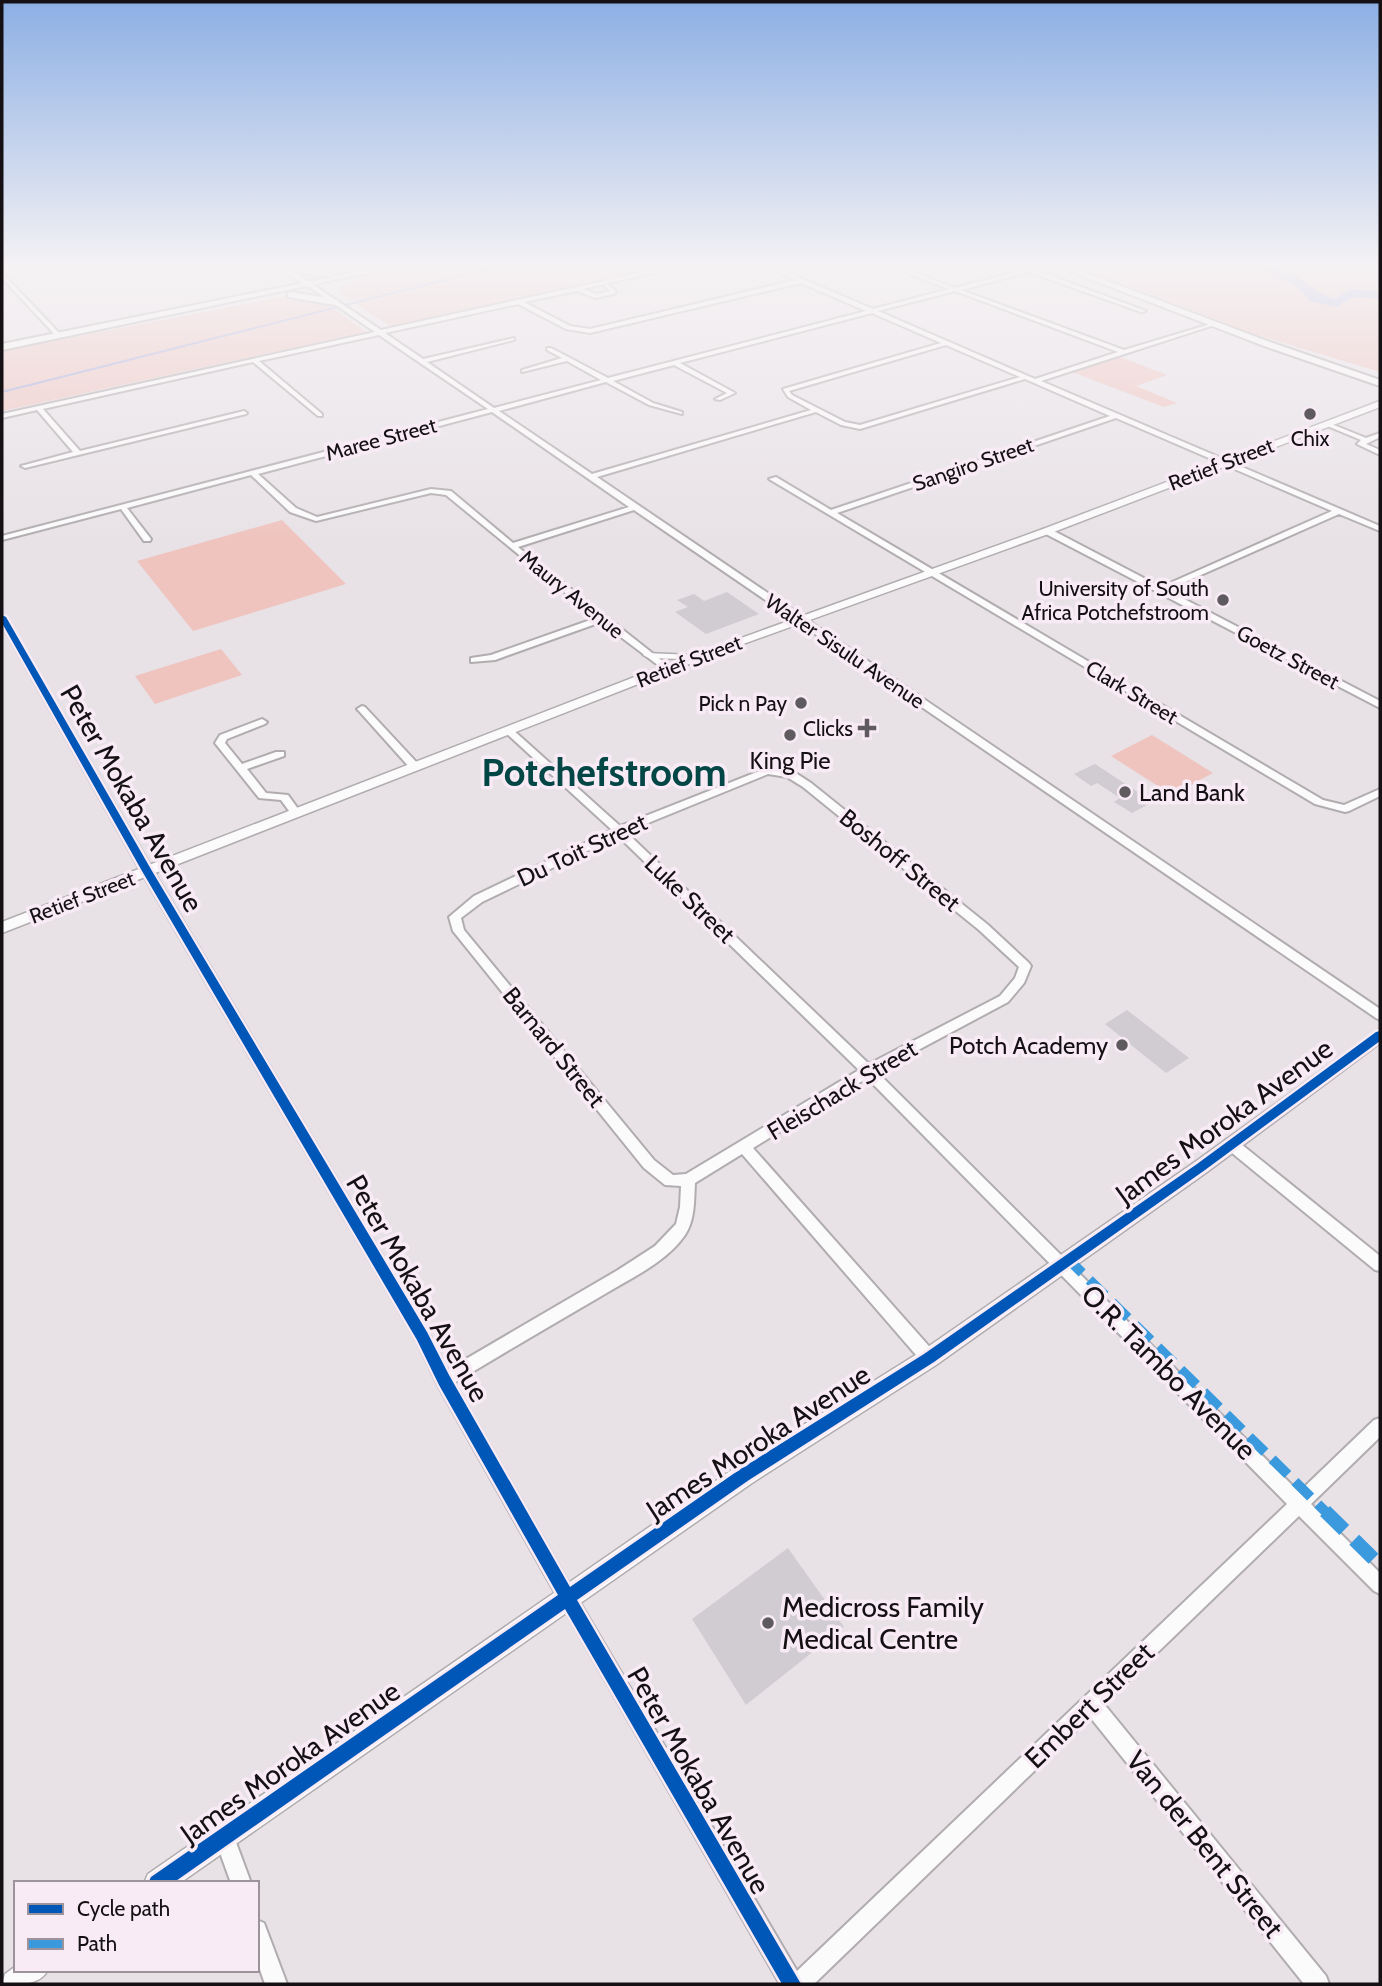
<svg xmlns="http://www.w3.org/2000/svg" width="1382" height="1986" font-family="Cabin,sans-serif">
<rect width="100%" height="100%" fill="#e8e2e7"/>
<g fill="#efc3be">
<path d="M413,266H664L391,327L340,293L341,288C358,273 390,271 413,266Z"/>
<polygon points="1076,266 1380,266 1380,372 1254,334"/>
<polygon points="292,295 319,298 366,332 2,411 2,351"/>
<polygon points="1120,357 1167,375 1136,386 1177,403 1164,407 1072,372"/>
<polygon points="282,520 346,584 193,631 137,561"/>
<polygon points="221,649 242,675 155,704 135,676"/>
<polygon points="1152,735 1213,773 1172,795 1111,756"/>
</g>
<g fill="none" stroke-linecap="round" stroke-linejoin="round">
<polyline stroke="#a3a7dd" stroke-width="2" points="2,392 500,266"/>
<path fill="#a3a7dd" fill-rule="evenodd" d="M1254,266C1271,266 1293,271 1306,282C1317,291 1321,295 1335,299L1350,289L1380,291V299L1353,297L1337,307L1310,301L1296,286Z"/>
</g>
<g fill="#d0ccd1">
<polygon points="727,592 759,614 706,634 675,612 688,607 677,600 694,594 704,601"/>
<polygon points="1095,764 1153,802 1132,813 1114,802 1120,798 1097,783 1091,786 1074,774"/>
<polygon points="1127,1010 1189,1058 1166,1073 1105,1024"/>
<polygon points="788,1548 844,1627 746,1705 692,1619"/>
</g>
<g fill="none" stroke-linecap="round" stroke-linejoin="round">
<defs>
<g id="minor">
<path d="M672,266H683L583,289L596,294L610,291L604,286L607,284L616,291L614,294L595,298L577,291L524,302L570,326L590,329L796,280L764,266H772L873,309L949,289L906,273L908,270L955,288L1038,266H1048L1035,270L1146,311L1141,312L1029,272L961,290L1124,350L1214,323V325L1041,381L1380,526V531L1339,514L1167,590L1380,701V708L1044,533V529H1050L1161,587L1332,511L1116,418L837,513L1323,800L1344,805L1380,789V796L1349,811L1345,812L1315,804L769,479L776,477L831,510L1110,416L1025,379L860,429L841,425L816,412L597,477L1380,1009V1020L1376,1018L634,510L518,547L670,667L672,669L667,672L601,622L495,660L471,662V658L491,655L596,618L446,495L431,493L316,521L290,512L251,475L127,508L151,539L150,541H144L121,509L2,540V536L488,409L379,335L259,361L322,414V416H318L253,362L43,409L80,451L244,411L247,413L246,414L25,468L21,466L73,452L37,410L2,418V414L375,332L308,286V284H312L381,330ZM801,283L866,311L608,378L551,348H547V350L562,358L522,370V372L567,361L601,380L494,408L427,362L514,340V338L423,359L385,333L518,304L566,329L590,333ZM955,291L1118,352L1035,379L878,311ZM872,313L941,343L783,389L788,397L811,410L592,474L499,411L606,382L649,405L682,414V412L653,403L613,381L674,365L727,393L715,399L720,400L735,393L680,363ZM946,345L1020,377L860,425L845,422L792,395L789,391ZM492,412L629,507L513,543L451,491L431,489L317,517L296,508L258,474Z"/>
<polygon points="2,273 61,335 61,337 57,337 2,278"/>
<polygon points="1325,423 1329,423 1366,438 1380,433 1380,437 1366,444 1380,450 1380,455 1359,445 1357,444 1361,440 1325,425"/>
<path d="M2,614L6,617L153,871L427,1331L447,1370L618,1270L655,1246L676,1224L680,1207L681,1186L665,1185L644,1168L453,931L449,917L474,896L612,830L506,733V729H512L620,826L767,768L794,772L811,783L987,924L1029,963L1031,966L1024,983L1008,1002L877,1072L1299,1492L1374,1420L1380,1418V1437L1311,1504L1380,1573V1594L1374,1591L1299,1516L1104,1704L1326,1976L1329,1984H1304L1090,1717L814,1984H780L561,1603L438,1385L417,1341L141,871L2,624ZM768,774L787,777L803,787L979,930L1019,967L1015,978L1000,996L869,1064L626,832ZM618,836L859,1070L686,1174L673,1175L654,1160L464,930L461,918L482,902ZM867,1078L1287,1504L797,1971L573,1591L454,1383C502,1354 550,1326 598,1298C627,1280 665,1264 685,1235C695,1220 694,1201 695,1183L742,1154L923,1363L929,1365L935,1363L937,1358L935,1353L753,1148Z"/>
<polygon points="362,706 365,707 419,765 419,769 411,769 359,711 357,709"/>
<polygon points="262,719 267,722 265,724 227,739 225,743 242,764 276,752 284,752 284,756 247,769 266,793 288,795 301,813 300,815 292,815 281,800 259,798 215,743 220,735"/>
<polygon points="1231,1138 1236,1140 1380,1256 1380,1271 1375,1270 1226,1148 1224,1144 1226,1140"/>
<polygon points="224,1826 231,1829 251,1883 231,1883 214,1836 217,1829"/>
<polygon points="257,1920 264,1923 287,1984 265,1984 257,1961"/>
</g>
<g id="tertiary">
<polygon points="1380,401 1380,407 1051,533 707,657 2,933 2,922 681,659 649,658 643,655 645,653 694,655 1043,529"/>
<polygon points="1380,1029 1380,1043 1207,1172 936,1365 752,1483 180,1883 144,1883 148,1874 736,1467 922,1351 1195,1162"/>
<path d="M16,1966V1970H48C39,1986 21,1984 2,1984L5,1974Z"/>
</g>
<polygon id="secondary" points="278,266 287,266 314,285 307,287"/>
<g id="primary">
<polygon points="282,266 336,272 334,276 384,266 401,266 2,350 2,344 333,277 285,271"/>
<polygon points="1056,266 1068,266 1270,342 1380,380 1380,386 1264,346"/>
<polygon points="291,292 335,299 339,302 335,305 288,297 288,293"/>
</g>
</defs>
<use href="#minor" stroke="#b1acaf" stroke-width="4"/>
<use href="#tertiary" stroke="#b1acaf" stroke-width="3"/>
<use href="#secondary" stroke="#b1acaf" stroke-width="3"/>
<use href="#primary" stroke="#b1acaf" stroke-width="4"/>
<use href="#minor" fill="#fcfbfb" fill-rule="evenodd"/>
<use href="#tertiary" fill="#fcfbfb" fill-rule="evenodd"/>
<use href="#secondary" fill="#fcfbfb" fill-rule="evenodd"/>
<use href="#primary" fill="#fcfbfb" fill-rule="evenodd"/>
<polyline stroke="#3b9ade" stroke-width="10" stroke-dasharray="22 10" stroke-linecap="butt" points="1076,1258 1071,1262 1327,1513"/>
<polyline stroke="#3b9ade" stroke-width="14" stroke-dasharray="27 14" stroke-linecap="butt" points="1325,1511 1380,1565"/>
<defs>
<polygon id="cycleway" points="2,615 6,617 152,871 427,1332 449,1375 570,1587 739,1470 924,1354 1197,1164 1376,1032 1380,1031 1380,1041 1205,1170 934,1362 749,1480 577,1600 801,1984 782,1984 565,1609 173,1883 148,1883 151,1877 558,1595 439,1385 417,1340 142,871 2,623"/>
</defs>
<use href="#cycleway" stroke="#f9ebf5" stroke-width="5"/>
<use href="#cycleway" fill="#0057b8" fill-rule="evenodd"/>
</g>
<linearGradient id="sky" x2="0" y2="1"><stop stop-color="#8cafe4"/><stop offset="0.49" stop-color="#f5f2f4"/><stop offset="1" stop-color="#f5f2f4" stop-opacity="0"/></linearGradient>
<rect width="1382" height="544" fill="url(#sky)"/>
<g fill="#5e5a5d" stroke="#f9ebf5" stroke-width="2.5">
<circle cx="1310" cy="414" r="7"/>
<circle cx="1223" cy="600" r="7"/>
<circle cx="801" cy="703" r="7"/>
<path d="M863.5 717.5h7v7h7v7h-7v7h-7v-7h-7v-7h7z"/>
<circle cx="790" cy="735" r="7"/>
<circle cx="1125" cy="792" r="7"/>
<circle cx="1122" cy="1045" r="7"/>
<circle cx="768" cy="1623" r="7"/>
</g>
<g text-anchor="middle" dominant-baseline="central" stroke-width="7" stroke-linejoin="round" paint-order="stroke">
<g font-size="21" fill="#141013" stroke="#f9ebf5" text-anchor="end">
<text x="1310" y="438" text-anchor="middle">Chix</text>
<text x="1209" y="588">University of South<tspan x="1209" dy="24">Africa Potchefstroom</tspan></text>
<text x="787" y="703">Pick n Pay</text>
<text x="853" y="728">Clicks</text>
</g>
<g font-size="21" fill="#141013" stroke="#f9ebf5">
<text transform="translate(381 439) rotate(-15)">Maree Street</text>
<text transform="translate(973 464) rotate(-19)">Sangiro Street</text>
<text transform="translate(1221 464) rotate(-21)">Retief Street</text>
<text transform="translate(572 594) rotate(39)">Maury Avenue</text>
<text transform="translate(845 651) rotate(34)">Walter Sisulu Avenue</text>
<text transform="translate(1288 657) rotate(28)">Goetz Street</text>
<text transform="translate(689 661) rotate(-21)">Retief Street</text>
<text transform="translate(1132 692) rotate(31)">Clark Street</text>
<text transform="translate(82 897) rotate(-21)">Retief Street</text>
</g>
<g font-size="24" fill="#141013" stroke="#f9ebf5">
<text x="790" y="760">King Pie</text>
<text x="1139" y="792" text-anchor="start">Land Bank</text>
<text x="1108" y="1045" text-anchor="end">Potch Academy</text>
</g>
<g font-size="24" fill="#141013" stroke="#f9ebf5">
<text transform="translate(582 850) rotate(-25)">Du Toit Street</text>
<text transform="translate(900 860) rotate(39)">Boshoff Street</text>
<text transform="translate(690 899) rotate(44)">Luke Street</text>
<text transform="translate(554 1047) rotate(51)">Barnard Street</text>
<text transform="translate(842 1090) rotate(-31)">Fleischack Street</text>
</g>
<g font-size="28" fill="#141013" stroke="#f9ebf5">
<text transform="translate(132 798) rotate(60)">Peter Mokaba Avenue</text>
<text transform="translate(1224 1121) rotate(-36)">James Moroka Avenue</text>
<text transform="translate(418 1288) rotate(60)">Peter Mokaba Avenue</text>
<text transform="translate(1169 1372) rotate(45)">O.R. Tambo Avenue</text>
<text transform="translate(758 1442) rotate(-33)">James Moroka Avenue</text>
<text transform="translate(1089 1705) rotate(-44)">Embert Street</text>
<text transform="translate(290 1762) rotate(-35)">James Moroka Avenue</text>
<text transform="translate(699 1780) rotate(60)">Peter Mokaba Avenue</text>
<text transform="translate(1205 1844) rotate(51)">Van der Bent Street</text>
</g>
<g font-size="28" fill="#141013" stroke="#f9ebf5" text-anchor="start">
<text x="782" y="1607">Medicross Family<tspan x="782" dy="32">Medical Centre</tspan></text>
</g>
<g font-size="38" font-weight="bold" fill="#034646" stroke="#f9ebf5">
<text x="604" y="772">Potchefstroom</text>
</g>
</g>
<rect width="1382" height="1986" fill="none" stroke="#141013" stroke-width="7"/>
<rect x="14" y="1881" width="245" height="91" fill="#f9ebf5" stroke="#9d939b" stroke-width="2"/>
<rect x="28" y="1904" width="35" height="10" fill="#0057b8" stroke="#9d939b" stroke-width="2"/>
<text x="77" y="1916" font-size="21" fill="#141013">Cycle path</text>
<rect x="28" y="1939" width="35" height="10" fill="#3b9ade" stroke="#9d939b" stroke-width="2"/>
<text x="77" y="1951" font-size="21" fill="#141013">Path</text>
</svg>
